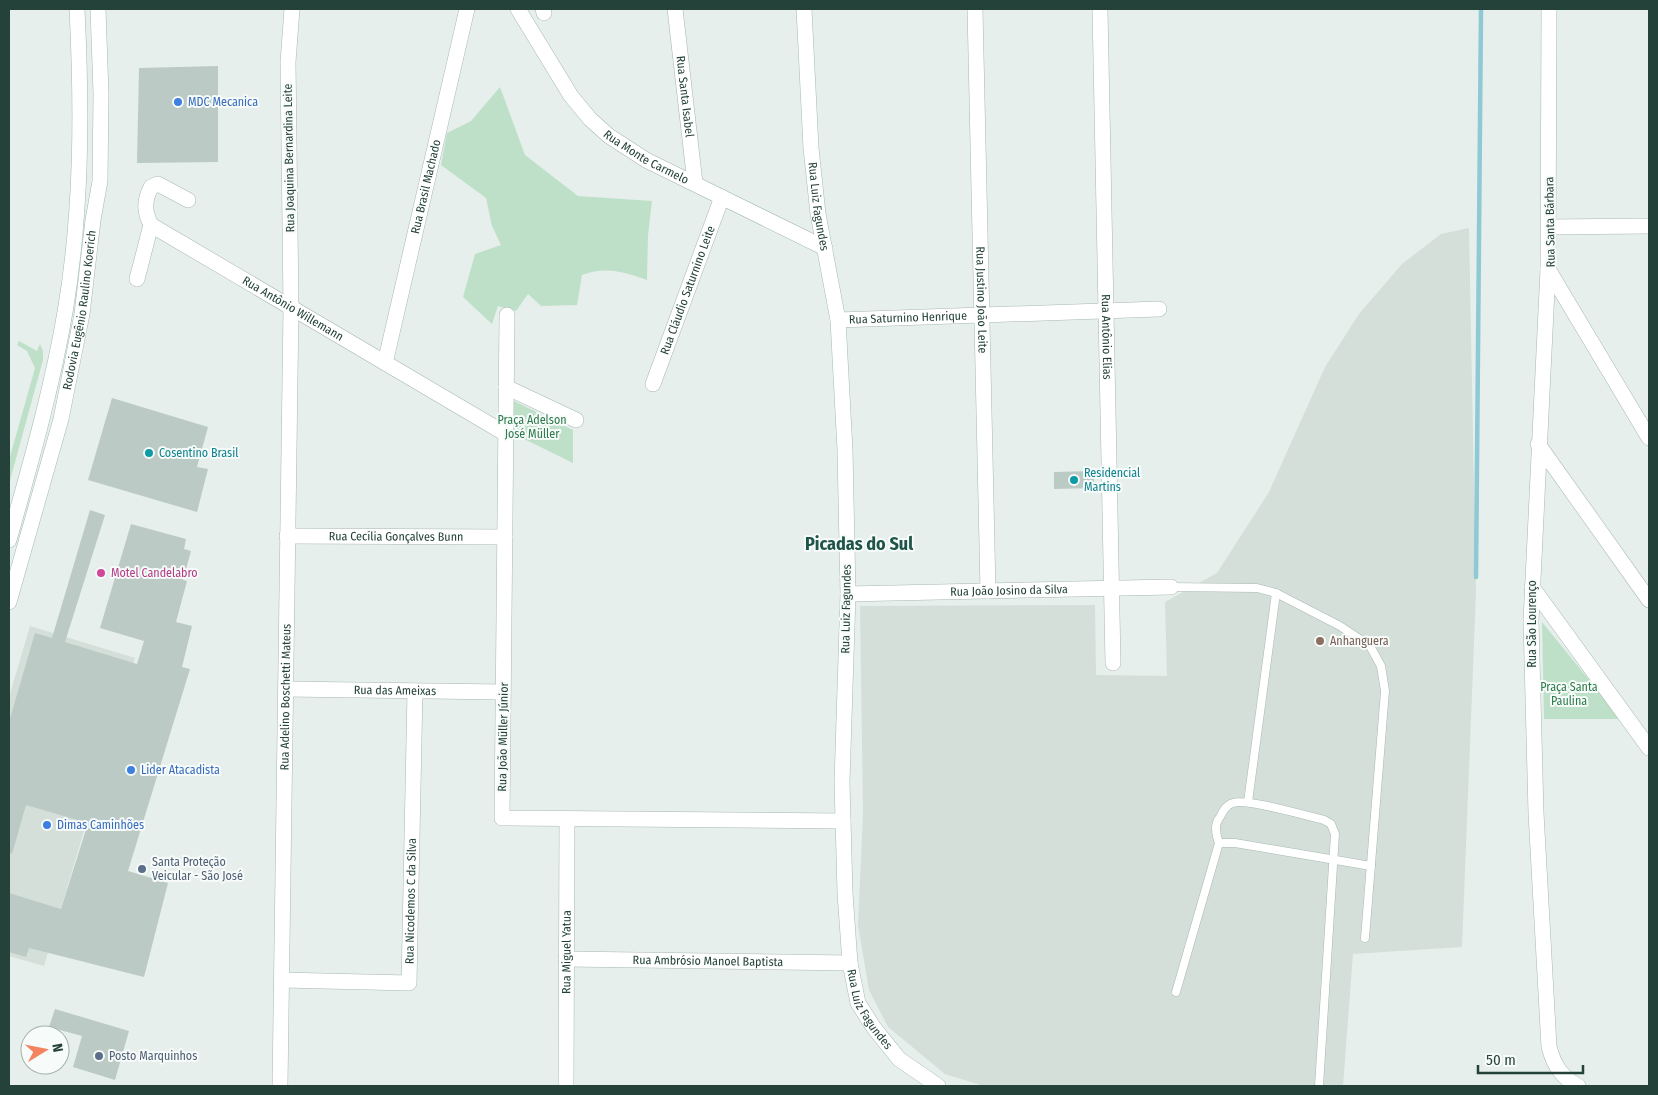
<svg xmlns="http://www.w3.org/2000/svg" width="1658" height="1095" font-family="'Fira Sans Condensed',sans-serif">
<rect width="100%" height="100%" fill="#e6efeb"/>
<g fill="#d4dfda">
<polygon points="1469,228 1476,592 1462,947 1353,954 1343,1086 984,1086 945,1074 888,1027 869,990 858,925 863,813 860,606 1095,605 1096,675 1167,676 1165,602 1217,573 1269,492 1325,367 1359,314 1402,264 1441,234"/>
<polygon points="30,626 135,658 44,966 9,956 9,697"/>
</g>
<g fill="#bfe0c8">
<path d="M500,87L525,155L578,196L652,201L648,235L647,280C624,272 606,266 582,275L577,305L541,306L528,294L516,311L498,306L492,324L463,297L475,254L501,245L492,226L486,198L441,165L447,133L471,121Z"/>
<polygon points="19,341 37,351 40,344 43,351 43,360 9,484 9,460 35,368 27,351 17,345"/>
<polygon points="514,401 573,430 573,463 514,434"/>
<polygon points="1542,622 1621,719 1544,719"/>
</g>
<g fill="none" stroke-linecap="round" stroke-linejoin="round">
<polyline stroke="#8ec9d4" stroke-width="4.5" points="1476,577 1481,9"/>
</g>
<g fill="#bbcac4">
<polygon points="218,66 218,162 137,163 139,68"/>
<polygon points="112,398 208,427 197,467 208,469 197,512 88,480"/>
<polygon points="1094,471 1094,488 1054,489 1054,472"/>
<polygon points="90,510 105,515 65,642 137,664 144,641 100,628 131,524 186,539 184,549 191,551 183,580 187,581 176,622 192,626 182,667 190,669 128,871 168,883 144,977 29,948 26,957 9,952 9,893 61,909 88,823 26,805 12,854 9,853 9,722 35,633 52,638"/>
<polygon points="55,1009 129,1031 115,1080 73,1067 82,1036 49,1027"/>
</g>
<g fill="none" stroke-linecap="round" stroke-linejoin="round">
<defs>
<g id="service">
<polyline points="1171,587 1257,588 1276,593 1340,626 1370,646 1381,666 1385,691 1365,938"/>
<polyline points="1248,802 1276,593"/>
<path d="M1219,843C1216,835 1214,824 1220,817C1223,811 1226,805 1233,803C1246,798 1307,816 1324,820L1331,824L1335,834L1319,1086"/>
<polyline points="1176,992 1219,843 1235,843 1371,866"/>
</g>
<g id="minor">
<polyline points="543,9 544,13"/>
<path id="s1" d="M675,9L695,183"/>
<path id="s2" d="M975,9L988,591"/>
<path id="s3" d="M1100,9L1113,663"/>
<polyline points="1549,9 1548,269 1649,438"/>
<path id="s4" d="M188,200L158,184L151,187C144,201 144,211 151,225L506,434"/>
<polyline points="1549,227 1649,226"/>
<path d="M1548,269L1531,621L1536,813L1549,1047C1554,1065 1561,1077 1578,1086"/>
<polyline points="137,279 151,225"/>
<polyline points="507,315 502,818 843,821"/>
<path id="s5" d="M838,320L1159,309"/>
<path id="s6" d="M385,363L467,9"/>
<path id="s7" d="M653,384L722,197"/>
<polyline points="506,387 576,420"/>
<polyline points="1538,444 1649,600"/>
<path id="s8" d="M287,536L505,537"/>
<polyline points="1532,587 1649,748"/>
<path id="s9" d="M848,594L1171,587"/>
<path id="s10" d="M286,689L503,692"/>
<path id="s11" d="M566,959L850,963"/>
<path id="s12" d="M282,980L409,983L415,691"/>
<path id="s13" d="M280,1086L291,308L288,62L292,9"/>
<path id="s14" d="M566,1086L567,819"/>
</g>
<g id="tertiary">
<path id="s15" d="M518,9L571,96L590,119L609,136L646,160L825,248"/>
</g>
<g id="secondary">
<path id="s16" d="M804,9L811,148L818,214L838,320L845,450L848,594L842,782L845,893L850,963L858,1003L874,1028L899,1059L938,1086"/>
<path d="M9,540C30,465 52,389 65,312C82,212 82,110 77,9"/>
<path id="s17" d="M9,602L61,419L82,314L93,220L100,181L101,94L98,9"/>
</g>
</defs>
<use href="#service" stroke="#a8b8b2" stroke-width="9"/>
<use href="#minor" stroke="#a8b8b2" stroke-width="16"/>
<use href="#tertiary" stroke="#a8b8b2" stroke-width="16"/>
<use href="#secondary" stroke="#a4bbb3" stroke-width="16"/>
<use href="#service" stroke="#fff" stroke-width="8"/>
<use href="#minor" stroke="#fff" stroke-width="15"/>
<use href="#tertiary" stroke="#fff" stroke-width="15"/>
<use href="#secondary" stroke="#fff" stroke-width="15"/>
</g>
<g fill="#3f7fe0" stroke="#f7fbf9" stroke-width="2">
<circle cx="178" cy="102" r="5"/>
<circle cx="131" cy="770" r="5"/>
<circle cx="47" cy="825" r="5"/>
</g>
<g fill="#0f9aa8" stroke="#f7fbf9" stroke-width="2">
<circle cx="149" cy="453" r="5"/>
<circle cx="1074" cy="480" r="5"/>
</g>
<circle fill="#d1479c" stroke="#f7fbf9" stroke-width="2" cx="101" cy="573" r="5"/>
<circle fill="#8d6e63" stroke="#f7fbf9" stroke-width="2" cx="1320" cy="641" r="5"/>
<g fill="#5c6f8a" stroke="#f7fbf9" stroke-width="2">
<circle cx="142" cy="869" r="5"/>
<circle cx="99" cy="1056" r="5"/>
</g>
<g text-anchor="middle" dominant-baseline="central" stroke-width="4" stroke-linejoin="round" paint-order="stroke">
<g font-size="12" fill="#24423a" stroke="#f7fbf9">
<text stroke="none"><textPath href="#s1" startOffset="88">Rua Santa Isabel</textPath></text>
<text stroke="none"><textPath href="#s15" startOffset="200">Rua Monte Carmelo</textPath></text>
<text transform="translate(289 158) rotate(-91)">Rua Joaquina Bernardina Leite</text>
<text stroke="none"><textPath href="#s6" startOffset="181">Rua Brasil Machado</textPath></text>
<text stroke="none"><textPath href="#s16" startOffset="198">Rua Luiz Fagundes</textPath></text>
<text transform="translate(1550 222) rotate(-91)">Rua Santa Bárbara</text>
<text stroke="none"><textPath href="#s7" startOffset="100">Rua Cláudio Saturnino Leite</textPath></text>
<text stroke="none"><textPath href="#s2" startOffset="291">Rua Justino João Leite</textPath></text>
<text stroke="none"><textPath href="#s17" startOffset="301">Rodovia Eugênio Raulino Koerich</textPath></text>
<text stroke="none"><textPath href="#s4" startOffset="246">Rua Antônio Willemann</textPath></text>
<text stroke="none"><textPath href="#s5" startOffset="70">Rua Saturnino Henrique</textPath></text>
<text stroke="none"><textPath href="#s3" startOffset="328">Rua Antônio Elias</textPath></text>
<text stroke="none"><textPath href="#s8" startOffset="109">Rua Cecília Gonçalves Bunn</textPath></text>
<text stroke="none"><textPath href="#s9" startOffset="161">Rua João Josino da Silva</textPath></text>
<text transform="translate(846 609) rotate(-89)">Rua Luiz Fagundes</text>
<text transform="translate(1532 624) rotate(-90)">Rua São Lourenço</text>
<text stroke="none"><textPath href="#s10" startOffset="109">Rua das Ameixas</textPath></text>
<text stroke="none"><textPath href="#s13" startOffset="389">Rua Adelino Boschetti Mateus</textPath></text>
<text transform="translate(503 737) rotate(-89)">Rua João Müller Júnior</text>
<text stroke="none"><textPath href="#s12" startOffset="209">Rua Nicodemos C da Silva</textPath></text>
<text stroke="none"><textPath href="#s14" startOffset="134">Rua Miguel Yatua</textPath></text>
<text stroke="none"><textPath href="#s11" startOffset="142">Rua Ambrósio Manoel Baptista</textPath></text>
<text stroke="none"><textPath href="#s16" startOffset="1008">Rua Luiz Fagundes</textPath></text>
</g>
<g font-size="12" fill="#366cbe" stroke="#f7fbf9" text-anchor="start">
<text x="188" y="102">MDC Mecanica</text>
<text x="141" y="770">Lider Atacadista</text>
<text x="57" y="825">Dimas Caminhões</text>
</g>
<g font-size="12" fill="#2d7a4b" stroke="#f7fbf9">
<text x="532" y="420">Praça Adelson<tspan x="532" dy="14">José Müller</tspan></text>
<text x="1569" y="687">Praça Santa<tspan x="1569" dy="14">Paulina</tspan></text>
</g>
<g font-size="12" fill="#0d838f" stroke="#f7fbf9" text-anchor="start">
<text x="159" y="453">Cosentino Brasil</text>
<text x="1084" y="473">Residencial<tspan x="1084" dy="14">Martins</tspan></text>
</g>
<g font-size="12" fill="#b23c85" stroke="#f7fbf9" text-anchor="start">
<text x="111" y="573">Motel Candelabro</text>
</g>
<g font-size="12" fill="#785e54" stroke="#f7fbf9" text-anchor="start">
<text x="1330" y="641">Anhanguera</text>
</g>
<g font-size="12" fill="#4e5e75" stroke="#f7fbf9" text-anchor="start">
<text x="152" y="862">Santa Proteção<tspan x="152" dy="14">Veicular - São José</tspan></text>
<text x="109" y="1056">Posto Marquinhos</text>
</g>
<g font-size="18" font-weight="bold" fill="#1f5548" stroke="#f7fbf9">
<text x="859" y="544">Picadas do Sul</text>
</g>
</g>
<rect width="1658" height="1095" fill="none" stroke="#24423a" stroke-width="20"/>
<g transform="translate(45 1050) rotate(80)"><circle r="24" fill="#f7fbf9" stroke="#a3b1ad"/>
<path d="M0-4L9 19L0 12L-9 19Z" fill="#f4845f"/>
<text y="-8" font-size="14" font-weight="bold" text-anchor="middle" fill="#24423a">N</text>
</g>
<path d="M1478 1065v8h105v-8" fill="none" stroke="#24423a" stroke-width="2.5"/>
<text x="1486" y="1065" font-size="15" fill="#24423a" stroke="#f7fbf9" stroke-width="4" paint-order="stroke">50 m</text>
</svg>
